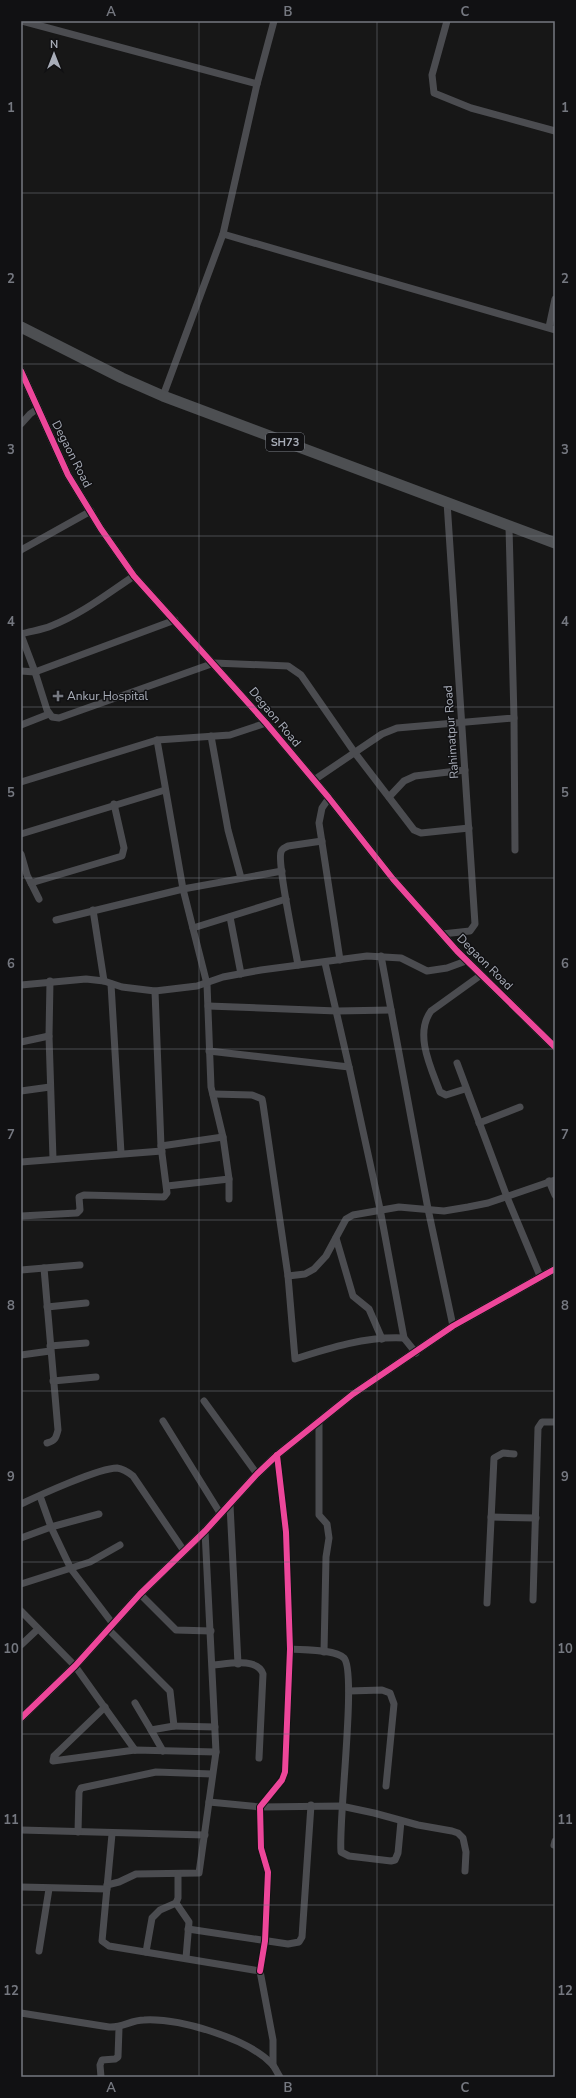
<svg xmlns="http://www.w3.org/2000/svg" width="576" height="2098" font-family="'Nunito Sans',sans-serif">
<rect width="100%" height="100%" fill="#171717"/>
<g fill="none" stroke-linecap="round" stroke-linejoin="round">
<g stroke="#4b4c50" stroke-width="7">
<polyline points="22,21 257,84"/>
<polyline points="447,21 432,75 434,93 471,108 555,131"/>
<polyline points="223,234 555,330"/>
<polyline points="549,327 555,299"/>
<polyline points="163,396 223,234 257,84 274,21"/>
<polyline points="21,424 30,414 37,409"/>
<polyline points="21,550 91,511"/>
<path d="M21,634C31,631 42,630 51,626C82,614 107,594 134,576"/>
<polyline points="21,635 35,672 47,710 52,717 59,718 214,663 288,666 301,675 355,753 414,830 421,833 469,828"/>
<polyline points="21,671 35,672 175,620"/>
<polyline points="514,718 515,850"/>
<polyline points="21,725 49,714"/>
<polyline points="211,736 228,830 241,878"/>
<polyline points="157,740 183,889 207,984 211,1087 223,1137 229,1179 229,1199"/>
<polyline points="314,780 382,734 397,728 514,718 509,527"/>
<polyline points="21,782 157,740 230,735 266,723"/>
<polyline points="389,797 404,781 415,776 465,770"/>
<polyline points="329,798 322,808 319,823 340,960"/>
<polyline points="21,834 165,790"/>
<polyline points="21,854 27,875 39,899"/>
<polyline points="31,883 122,856 124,848 114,804"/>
<polyline points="93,910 104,981"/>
<polyline points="230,917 241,974"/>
<polyline points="56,920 183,889 282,871"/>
<polyline points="193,928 286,899"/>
<polyline points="442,934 470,931 475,924 447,502"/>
<polyline points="381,956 428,1209 453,1326"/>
<polyline points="325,963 349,1067"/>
<path d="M298,965C295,947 277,863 281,852C282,848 285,848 288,846L322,841"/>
<polyline points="50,981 49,1036 53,1159"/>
<polyline points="111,984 121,1153"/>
<polyline points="21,985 86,979 104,981 122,987 155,991 197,986 223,977 261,970 367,956 401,958 427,971 447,968 466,961"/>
<polyline points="208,1006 337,1011 391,1010"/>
<polyline points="21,1042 49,1036"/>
<polyline points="209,1051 349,1067 380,1209 404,1338 416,1353"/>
<polyline points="457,1063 507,1197 540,1276"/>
<path d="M465,1089L446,1095L440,1092C431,1068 414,1034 431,1011L481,975"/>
<polyline points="21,1091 50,1087"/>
<path d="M213,1094L252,1095L262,1099L263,1104L288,1276L295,1359C329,1348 367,1336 404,1338"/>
<polyline points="479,1123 520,1107"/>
<polyline points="161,1146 223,1137"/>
<polyline points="21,1162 162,1151"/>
<polyline points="549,1181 555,1195"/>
<polyline points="167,1186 229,1179"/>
<polyline points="21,1216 77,1213 80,1210 79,1197 84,1195 164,1197 167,1193 161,1146 155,991"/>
<polyline points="336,1238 353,1296 369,1309 382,1339"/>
<path d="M44,1268L58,1430C56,1438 55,1441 47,1443"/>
<polyline points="21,1270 80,1265"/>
<polyline points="288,1276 305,1274 314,1269 326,1256 346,1219 353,1215 399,1207 444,1211 468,1207 488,1203 555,1180"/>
<polyline points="47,1307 86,1303"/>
<polyline points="50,1346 86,1343"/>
<polyline points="21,1355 50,1351"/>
<polyline points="53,1381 96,1377"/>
<polyline points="204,1401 257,1474"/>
<polyline points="163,1421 220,1513"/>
<polyline points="319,1421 319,1515 327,1524 329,1538 326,1557 324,1652"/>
<polyline points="40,1496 51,1527 71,1569 113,1624"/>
<path d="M21,1504C40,1495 99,1468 117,1468C124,1469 128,1472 133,1476L184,1551"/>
<polyline points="230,1505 238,1664"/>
<polyline points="491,1517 536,1518"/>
<polyline points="21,1538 51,1527 99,1514"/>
<polyline points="21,1584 90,1562 120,1545"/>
<polyline points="140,1594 176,1630 211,1631"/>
<polyline points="533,1600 538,1428 542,1422 555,1422"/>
<polyline points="487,1603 494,1458 503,1453 514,1454"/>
<polyline points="21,1611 75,1666 135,1750"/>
<polyline points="109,1630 170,1691 174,1726 215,1727"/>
<polyline points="21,1645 38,1629"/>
<path d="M290,1649C303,1650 335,1649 344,1658C357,1672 338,1821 341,1852L349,1856L391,1861L395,1860L398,1853L401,1821"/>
<path d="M213,1665C227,1664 258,1657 263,1674L259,1758"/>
<polyline points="349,1691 382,1690 390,1693 394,1704 386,1786"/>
<polyline points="135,1703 151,1730"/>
<polyline points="105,1707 54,1756 53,1761 135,1750 216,1752"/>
<polyline points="163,1751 151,1730 174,1726"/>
<polyline points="209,1802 260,1807 341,1806 374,1813 418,1825 452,1831 458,1833 463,1838 466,1852 465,1871"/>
<polyline points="21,1830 205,1835"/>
<polyline points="78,1832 79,1792 81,1788 156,1772 212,1774"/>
<polyline points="112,1834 102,1941 109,1946 260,1971 273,2040 273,2065"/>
<polyline points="554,1845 555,1841"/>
<polyline points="107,1885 119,1882 136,1874 199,1873 216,1752 205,1531"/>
<polyline points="21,1887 107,1889"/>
<polyline points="176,1903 189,1922 186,1958"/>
<polyline points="188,1929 288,1944 299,1942 302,1937 311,1805"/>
<polyline points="39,1951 49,1889"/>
<polyline points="146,1952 152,1918 160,1910 176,1903 178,1898 178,1874"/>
<polyline points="260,1971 265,1941 268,1872 261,1848 260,1807 282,1780 285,1772 290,1649 286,1532 277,1455"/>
<path d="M21,2013L109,2027C122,2028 131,2020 144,2020C179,2018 247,2038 272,2064C275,2067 277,2073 280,2077"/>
<polyline points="101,2077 100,2065 102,2060 115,2059 118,2057 119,2028"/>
</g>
<g stroke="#4b4c50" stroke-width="8">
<polyline points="21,371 68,475 101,529 134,576 266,723 329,798 393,879 457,951 555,1047"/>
<polyline points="21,1718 75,1666 140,1594 205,1531 257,1474 277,1455 353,1394 453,1326 555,1269"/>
</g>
<polyline stroke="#4d4f52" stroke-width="11" points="21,327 122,378 163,396 555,543"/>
<defs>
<g id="cycleway">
<polyline points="21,371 68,475 101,529 134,576 266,723 329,798 393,879 457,951 555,1047"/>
<polyline points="21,1718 75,1666 140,1594 205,1531 257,1474 277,1455 353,1394 453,1326 555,1269"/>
<polyline points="260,1971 265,1941 268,1872 261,1848 260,1807 282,1780 285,1772 290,1649 286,1532 277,1455"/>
</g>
</defs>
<use href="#cycleway" stroke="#111113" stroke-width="8"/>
<use href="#cycleway" stroke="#ed469a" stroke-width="6"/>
</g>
<path fill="none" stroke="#757880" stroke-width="1" stroke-opacity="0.55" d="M199,21V2077M377,21V2077M21,193H555M21,364H555M21,536H555M21,707H555M21,878H555M21,1049H555M21,1220H555M21,1391H555M21,1562H555M21,1734H555M21,1905H555"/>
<path fill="#757880" stroke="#111113" stroke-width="1.5" d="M56 690h4v4h4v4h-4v4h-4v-4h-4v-4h4z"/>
<g text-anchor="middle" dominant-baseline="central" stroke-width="3" stroke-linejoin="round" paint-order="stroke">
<rect fill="#111113" stroke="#7b7e86" stroke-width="1" x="266" y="433" width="38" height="18" rx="3"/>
<g font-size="11" font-weight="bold" fill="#a8adb8">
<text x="285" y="442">SH73</text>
</g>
<g font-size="12" fill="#a8adb8" stroke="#111113">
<text transform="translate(72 454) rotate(63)">Degaon Road</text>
<text transform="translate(275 717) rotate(50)">Degaon Road</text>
<text transform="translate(451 732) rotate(-94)">Rahimatpur Road</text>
<text transform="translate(485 962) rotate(45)">Degaon Road</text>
</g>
<g font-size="12" fill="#a8adb8" stroke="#111113" text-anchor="start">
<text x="67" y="696">Ankur Hospital</text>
</g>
</g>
<rect width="576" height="2098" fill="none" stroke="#111113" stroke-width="44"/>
<g transform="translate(54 54)" stroke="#111113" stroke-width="3" paint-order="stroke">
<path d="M0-3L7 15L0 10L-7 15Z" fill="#a8adb8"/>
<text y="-6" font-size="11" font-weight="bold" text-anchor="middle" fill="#a8adb8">N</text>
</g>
<rect x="22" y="22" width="532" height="2054" fill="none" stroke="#757880" stroke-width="1.5"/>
<g font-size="13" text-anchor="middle" font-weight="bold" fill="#757880">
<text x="111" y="16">A</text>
<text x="288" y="16">B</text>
<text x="465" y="16">C</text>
<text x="11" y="112">1</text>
<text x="565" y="112">1</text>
<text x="11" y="283">2</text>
<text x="565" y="283">2</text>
<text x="11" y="454">3</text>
<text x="565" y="454">3</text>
<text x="11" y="626">4</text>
<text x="565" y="626">4</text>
<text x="11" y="797">5</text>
<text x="565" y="797">5</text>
<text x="11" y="968">6</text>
<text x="565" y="968">6</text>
<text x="11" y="1139">7</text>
<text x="565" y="1139">7</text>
<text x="11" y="1310">8</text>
<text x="565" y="1310">8</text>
<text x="11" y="1481">9</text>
<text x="565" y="1481">9</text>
<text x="11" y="1653">10</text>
<text x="565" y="1653">10</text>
<text x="11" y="1824">11</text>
<text x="565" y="1824">11</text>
<text x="11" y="1995">12</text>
<text x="565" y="1995">12</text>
<text x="111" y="2092">A</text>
<text x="288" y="2092">B</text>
<text x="465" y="2092">C</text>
</g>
</svg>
